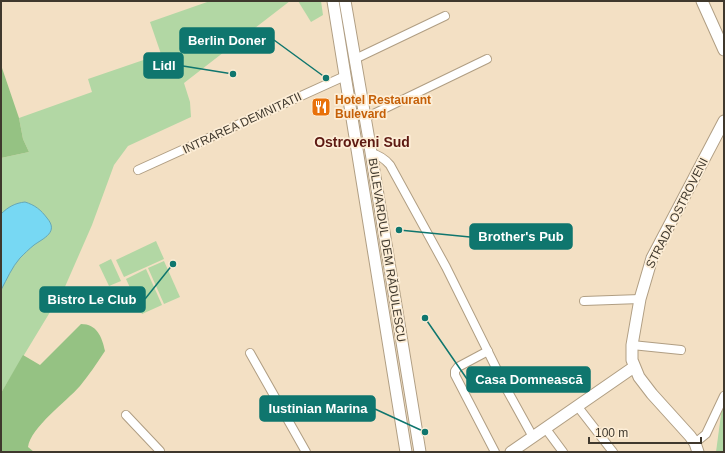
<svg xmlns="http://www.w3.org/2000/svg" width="725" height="453" font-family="Arial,sans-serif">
<rect width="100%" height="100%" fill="#f3e0c4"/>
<g fill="#b2d7a4">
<polygon points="210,1 290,1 184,83 190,102 191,117 128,146 114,165 92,225 64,289 1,393 1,158 29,152 23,139 19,118 92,92 88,79 161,54 150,22"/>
<polygon points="298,1 321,1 323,15 311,22"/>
<polygon points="156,241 164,259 124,277 116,260"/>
<polygon points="111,259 121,281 109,286 99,265"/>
<polygon points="164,261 180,297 164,304 148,268"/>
<polygon points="146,269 162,305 142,314 126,279"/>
<polygon points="724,404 724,452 716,452 722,407"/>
</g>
<g fill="#95c283">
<polygon points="1,65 19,118 23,139 29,152 1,158"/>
<path d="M81,324C97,324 102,337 105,351C97,363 89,375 80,386C66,402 31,427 28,447L34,452H1V393L23,355L40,365Z"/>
</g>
<path fill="#77d8f3" stroke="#66a8b8" d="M25,202C35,205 41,210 47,218C59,232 44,238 34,245C29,249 24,254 20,258C12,267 7,279 1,290V214C8,207 15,203 25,202Z"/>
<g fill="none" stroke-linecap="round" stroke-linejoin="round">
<defs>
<g id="street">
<polyline points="355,59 445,16"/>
<polyline points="365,118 487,59"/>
<path d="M371,153C379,155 385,159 390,165L446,267L507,390L533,437"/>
<polyline points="138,170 345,76"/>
<polyline points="584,301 640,299"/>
<polyline points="632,345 681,350"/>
<polyline points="488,351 458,367 455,371 455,375 495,452"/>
<polyline points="250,353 306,452"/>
<polyline points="578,407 613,452"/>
<polyline points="126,415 160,451"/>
<polyline points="546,429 563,452"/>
<polyline points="695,443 706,434 724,396"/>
</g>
<g id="secondary">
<polyline points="333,1 406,452"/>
<polyline points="345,1 369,140 420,452"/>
<polyline points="702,1 724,50"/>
<polyline points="511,452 634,367"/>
<polyline points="698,452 695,443 690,436 652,394 639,377 632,360 632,345 640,299 652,258 724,121"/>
</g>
</defs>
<use href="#street" stroke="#b09e83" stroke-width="10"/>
<use href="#secondary" stroke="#b09e83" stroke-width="13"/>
<use href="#street" stroke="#fff" stroke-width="8"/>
<use href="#secondary" stroke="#fff" stroke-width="11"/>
</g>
<defs>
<symbol id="restaurant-square" viewBox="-11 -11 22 22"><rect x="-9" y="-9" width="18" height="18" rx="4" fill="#e8710a" stroke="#fdeed7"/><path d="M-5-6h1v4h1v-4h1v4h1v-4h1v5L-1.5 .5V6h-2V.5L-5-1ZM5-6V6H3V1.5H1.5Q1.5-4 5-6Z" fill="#fff"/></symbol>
</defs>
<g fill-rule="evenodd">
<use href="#restaurant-square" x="310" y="96" width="22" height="22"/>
</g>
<g text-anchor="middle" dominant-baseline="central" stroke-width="3.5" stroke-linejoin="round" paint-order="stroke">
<g font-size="12" font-weight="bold" fill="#c56008" stroke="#fdeed7" text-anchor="start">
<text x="335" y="100">Hotel Restaurant<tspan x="335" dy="14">Bulevard</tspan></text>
</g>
<g font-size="12" fill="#3f382d" stroke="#fdeed7">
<text transform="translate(242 123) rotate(-25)">INTRAREA DEMNITATII</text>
<text transform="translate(677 213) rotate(-63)">STRADA OSTROVENI</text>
<text transform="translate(387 250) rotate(81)">BULEVARDUL DEM RĂDULESCU</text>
</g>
<g font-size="14" font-weight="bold" fill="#5d1912" stroke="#fdeed7">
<text x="362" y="142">Ostroveni Sud</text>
</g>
</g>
<path fill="none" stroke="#0f766e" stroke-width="1.5" d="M326 78L274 40M233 74L183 66M399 230L470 237M173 264L145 299M425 318L467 379M425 432L375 409"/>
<g fill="#0f766e" stroke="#fdeed7" stroke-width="1.5">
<circle cx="326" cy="78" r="4"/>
<circle cx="233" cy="74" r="4"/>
<circle cx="399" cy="230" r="4"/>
<circle cx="173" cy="264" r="4"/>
<circle cx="425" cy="318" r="4"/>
<circle cx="425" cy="432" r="4"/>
</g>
<g fill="#0f766e" stroke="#0f766e" stroke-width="1.5">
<rect x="180" y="28" width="94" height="25" rx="4"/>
<rect x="144" y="53" width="39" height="25" rx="4"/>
<rect x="470" y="224" width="102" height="25" rx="4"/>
<rect x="40" y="287" width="105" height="25" rx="4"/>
<rect x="467" y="367" width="123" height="25" rx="4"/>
<rect x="260" y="396" width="115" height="25" rx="4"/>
</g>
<g font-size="13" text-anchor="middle" font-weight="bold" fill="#fff">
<text x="227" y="45">Berlin Doner</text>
<text x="164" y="70">Lidl</text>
<text x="521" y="241">Brother's Pub</text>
<text x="92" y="304">Bistro Le Club</text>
<text x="529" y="384">Casa Domnească</text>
<text x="318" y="413">Iustinian Marina</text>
</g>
<rect width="725" height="453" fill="none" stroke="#3f382d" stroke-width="4"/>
<path d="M589 437v6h112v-6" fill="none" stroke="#3f382d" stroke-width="2"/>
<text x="595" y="437" font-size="12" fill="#3f382d" stroke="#fdeed7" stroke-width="3" paint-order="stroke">100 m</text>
</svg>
